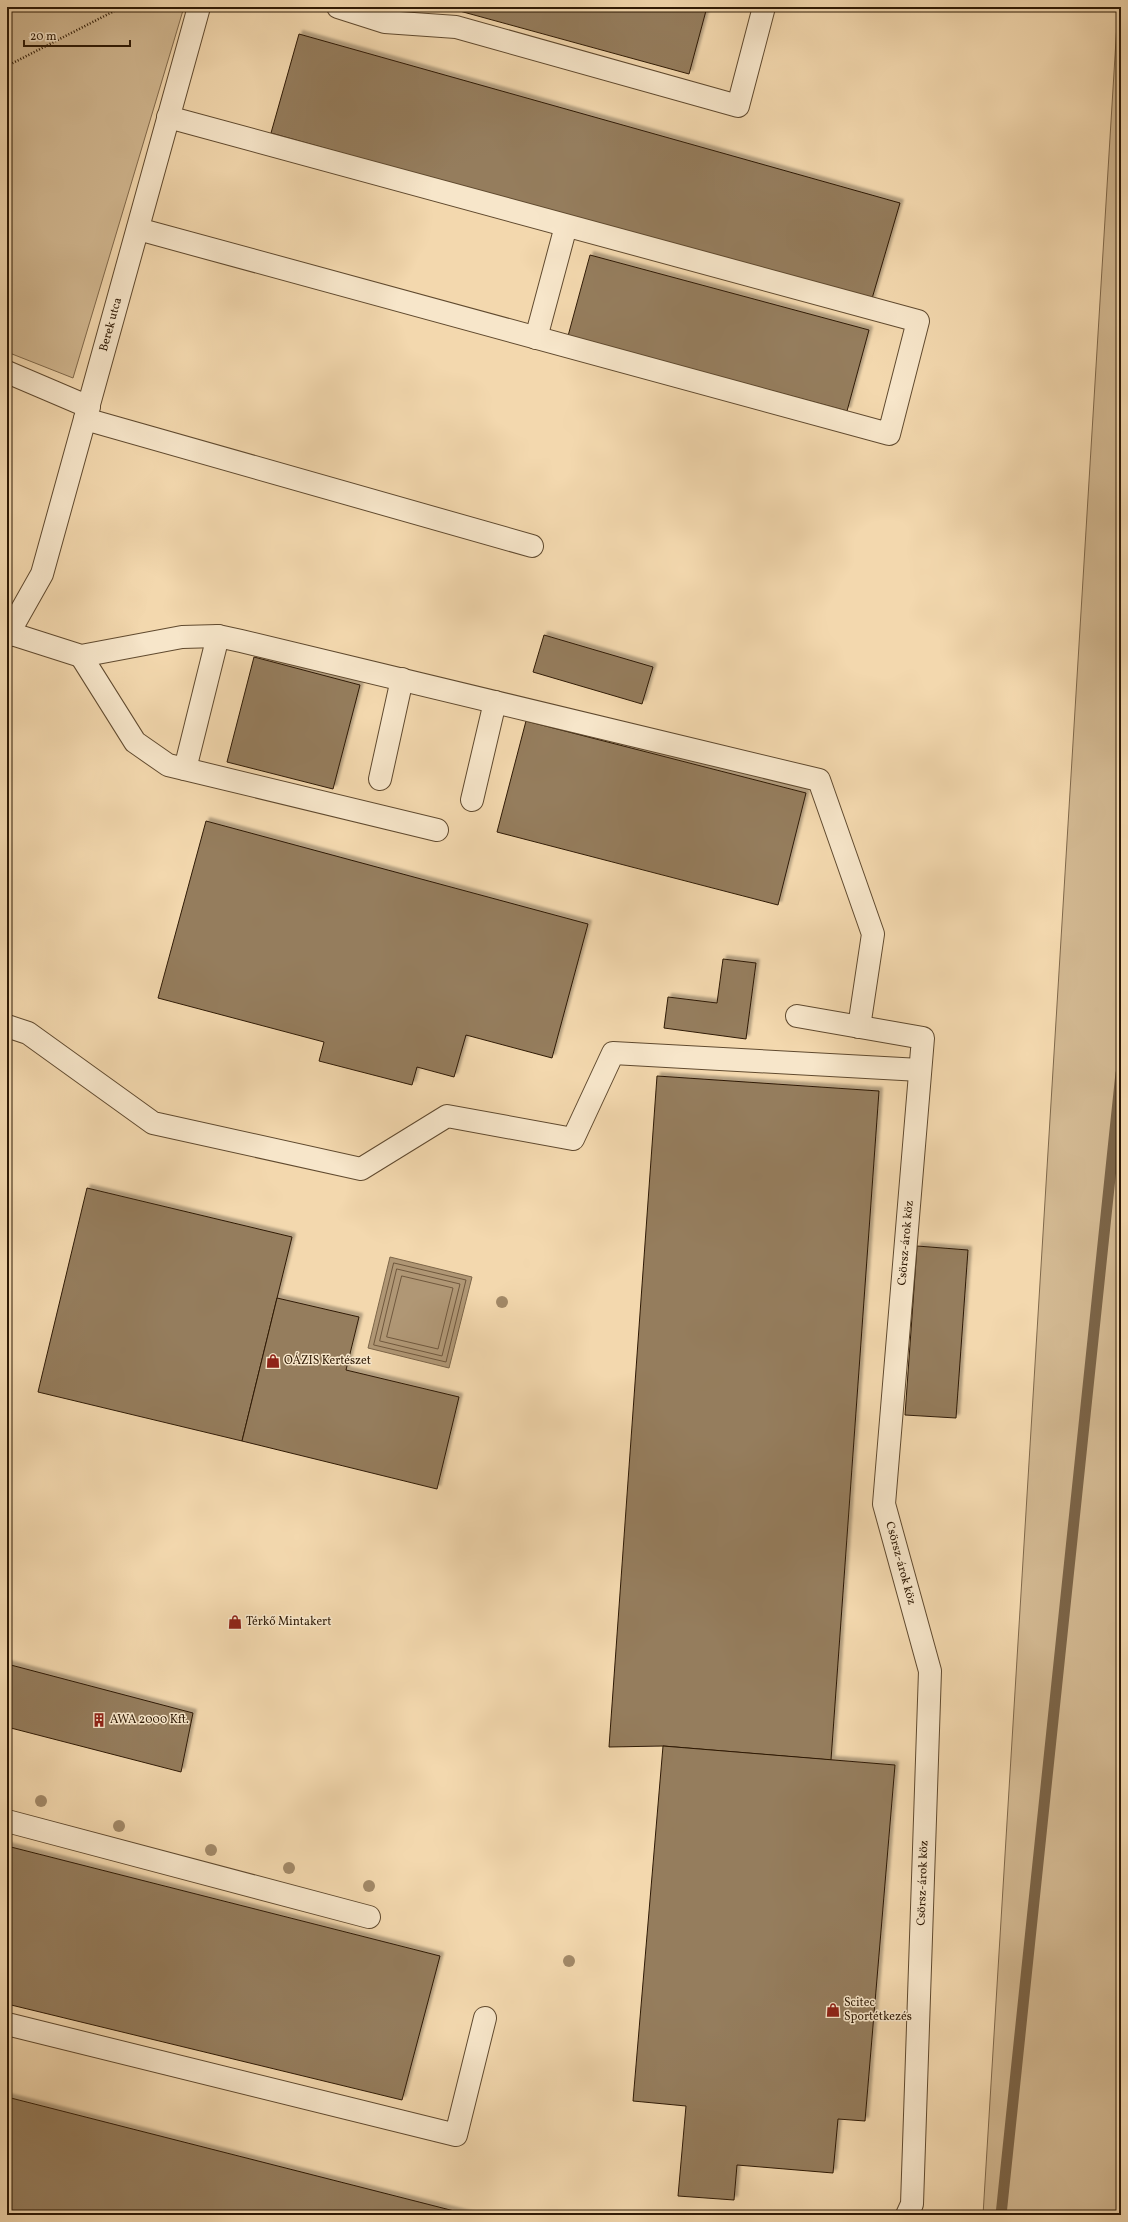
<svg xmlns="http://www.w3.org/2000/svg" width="1128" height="2222" font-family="Vollkorn,serif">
<defs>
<filter id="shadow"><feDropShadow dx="3.5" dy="-3.5" stdDeviation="1" flood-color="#0004"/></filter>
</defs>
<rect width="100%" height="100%" fill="#f3d8ae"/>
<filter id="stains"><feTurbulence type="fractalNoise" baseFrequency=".005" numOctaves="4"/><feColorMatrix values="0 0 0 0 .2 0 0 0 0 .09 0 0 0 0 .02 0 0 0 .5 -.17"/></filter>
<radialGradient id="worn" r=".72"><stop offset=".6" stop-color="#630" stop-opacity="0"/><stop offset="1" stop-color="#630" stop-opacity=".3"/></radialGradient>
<g fill="#d2b891" stroke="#80694b">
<polygon points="7,7 184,7 73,378 7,352"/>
<polygon points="1118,7 1121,7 1121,2215 983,2215"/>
</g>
<polygon fill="#b09775" stroke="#7c6548" points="390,1257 472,1277 449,1368 368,1348"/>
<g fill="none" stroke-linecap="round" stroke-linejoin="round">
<g stroke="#70583d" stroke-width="1">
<polygon points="394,1263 466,1280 446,1362 374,1345"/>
<polygon points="397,1269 460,1284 442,1356 380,1341"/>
<polygon points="402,1276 453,1288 438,1349 387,1337"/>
</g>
<polyline stroke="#7c6548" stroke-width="11" points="1001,2215 1121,1073"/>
</g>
<g fill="#957d5d" stroke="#2f1a05" filter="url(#shadow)">
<polygon points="445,7 707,7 689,74"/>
<polygon points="299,34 900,203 871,302 271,133"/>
<polygon points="590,255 869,330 847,411 568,336"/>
<polygon points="544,635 653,667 642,704 533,672"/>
<polygon points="254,657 360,685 333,789 227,762"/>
<polygon points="526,721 806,793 778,905 497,832"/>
<polygon points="206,821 588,924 552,1058 466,1035 454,1077 417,1067 412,1085 319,1061 324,1042 158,998"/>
<polygon points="723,959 756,963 746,1039 664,1028 668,997 717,1003"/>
<polygon points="657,1076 879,1091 831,1760 663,1746 609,1747"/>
<polygon points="87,1188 292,1237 242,1441 38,1392"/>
<polygon points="917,1246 968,1250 956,1418 905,1415"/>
<polygon points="277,1298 359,1317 346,1370 459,1397 437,1489 242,1441"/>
<polygon points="7,1664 193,1713 181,1772 7,1727"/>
<polygon points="663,1746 895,1765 865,2121 838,2119 833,2173 737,2165 734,2200 678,2196 686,2106 633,2101"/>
<polygon points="7,1846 440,1956 402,2100 7,2004"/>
<polygon points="7,2097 470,2215 7,2215"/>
</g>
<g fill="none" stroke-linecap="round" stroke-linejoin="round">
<defs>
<g id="minor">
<polyline points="338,7 385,22 456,27 738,106 764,7"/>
<polyline points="138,229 889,434 918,321 168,117"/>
<polyline points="536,338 566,226"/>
<polyline points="7,372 89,407"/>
<polyline points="85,419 532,546"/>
<polyline points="9,633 81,656 182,637 218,636 241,641 819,780 873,934 859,1027"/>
<path id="s1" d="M7,636L42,574L199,7"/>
<polyline points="81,656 135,742 168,765 437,830"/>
<polyline points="185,769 218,636"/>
<polyline points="380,779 402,679"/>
<polyline points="472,800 495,702"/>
<path id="s2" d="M797,1016L923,1038L884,1504L930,1671L912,2204L907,2215"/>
<polyline points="7,1026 28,1033 153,1123 361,1169 447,1116 573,1139 613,1053 920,1070"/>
<polyline points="7,1821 369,1917"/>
<polyline points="7,2024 456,2135 485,2018"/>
</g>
</defs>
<use href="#minor" stroke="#604a2f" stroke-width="24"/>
<polyline stroke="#2f1a05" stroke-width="2.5" stroke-dasharray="1 2" stroke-linecap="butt" points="7,66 122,7"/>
<use href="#minor" stroke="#f7e6ca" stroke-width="22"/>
</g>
<g fill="#a28968">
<circle cx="502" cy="1302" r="6"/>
<circle cx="41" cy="1801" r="6"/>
<circle cx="119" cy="1826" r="6"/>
<circle cx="211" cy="1850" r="6"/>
<circle cx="289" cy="1868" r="6"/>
<circle cx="369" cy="1886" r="6"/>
<circle cx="569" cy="1961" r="6"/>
</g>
<defs>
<symbol id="shop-bare" viewBox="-9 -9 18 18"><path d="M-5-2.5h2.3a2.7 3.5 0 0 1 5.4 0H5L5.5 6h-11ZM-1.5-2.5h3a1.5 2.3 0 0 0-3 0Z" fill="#8f2418" stroke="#f7e6ca" stroke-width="2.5" paint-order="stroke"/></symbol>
<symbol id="building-bare" viewBox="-9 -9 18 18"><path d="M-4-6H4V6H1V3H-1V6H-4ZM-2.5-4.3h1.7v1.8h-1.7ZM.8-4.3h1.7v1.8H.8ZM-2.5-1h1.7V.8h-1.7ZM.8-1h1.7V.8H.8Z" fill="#8f2418" stroke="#f7e6ca" stroke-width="2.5" paint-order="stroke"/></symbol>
</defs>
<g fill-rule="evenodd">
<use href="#shop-bare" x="263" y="1351" width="20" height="20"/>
<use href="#shop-bare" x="225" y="1612" width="20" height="20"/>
<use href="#building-bare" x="89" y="1710" width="20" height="20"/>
<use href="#shop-bare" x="823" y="2000" width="20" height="20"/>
</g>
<g text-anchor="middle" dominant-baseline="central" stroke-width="3" stroke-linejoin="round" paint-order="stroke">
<g font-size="12" fill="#2f1a05" stroke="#f7e6ca">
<text stroke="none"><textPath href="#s1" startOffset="330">Berek utca</textPath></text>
<text transform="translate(906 1243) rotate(-85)">Csörsz-árok köz</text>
<text stroke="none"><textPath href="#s2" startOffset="657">Csörsz-árok köz</textPath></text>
<text transform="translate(923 1883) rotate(-88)">Csörsz-árok köz</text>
</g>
<g font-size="12" fill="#2f1a05" stroke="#f7e6ca" text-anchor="start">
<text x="284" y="1361">OÁZIS Kertészet</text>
<text x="246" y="1622">Térkő Mintakert</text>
<text x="110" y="1720">AWA 2000 Kft.</text>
<text x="844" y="2003">Scitec<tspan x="844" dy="14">Sportétkezés</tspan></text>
</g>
</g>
<rect width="1128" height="2222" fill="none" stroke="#f3d8ae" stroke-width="24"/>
<rect x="8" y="8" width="1112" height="2206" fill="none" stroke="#2f1a05" stroke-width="2"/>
<rect x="12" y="12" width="1104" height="2198" fill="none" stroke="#2f1a05"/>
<path d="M24 40v6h106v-6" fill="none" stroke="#2f1a05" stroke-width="2"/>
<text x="30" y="40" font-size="12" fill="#2f1a05" stroke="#f7e6ca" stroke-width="3" paint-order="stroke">20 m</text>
<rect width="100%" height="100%" filter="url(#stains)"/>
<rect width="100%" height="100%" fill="url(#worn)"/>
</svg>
